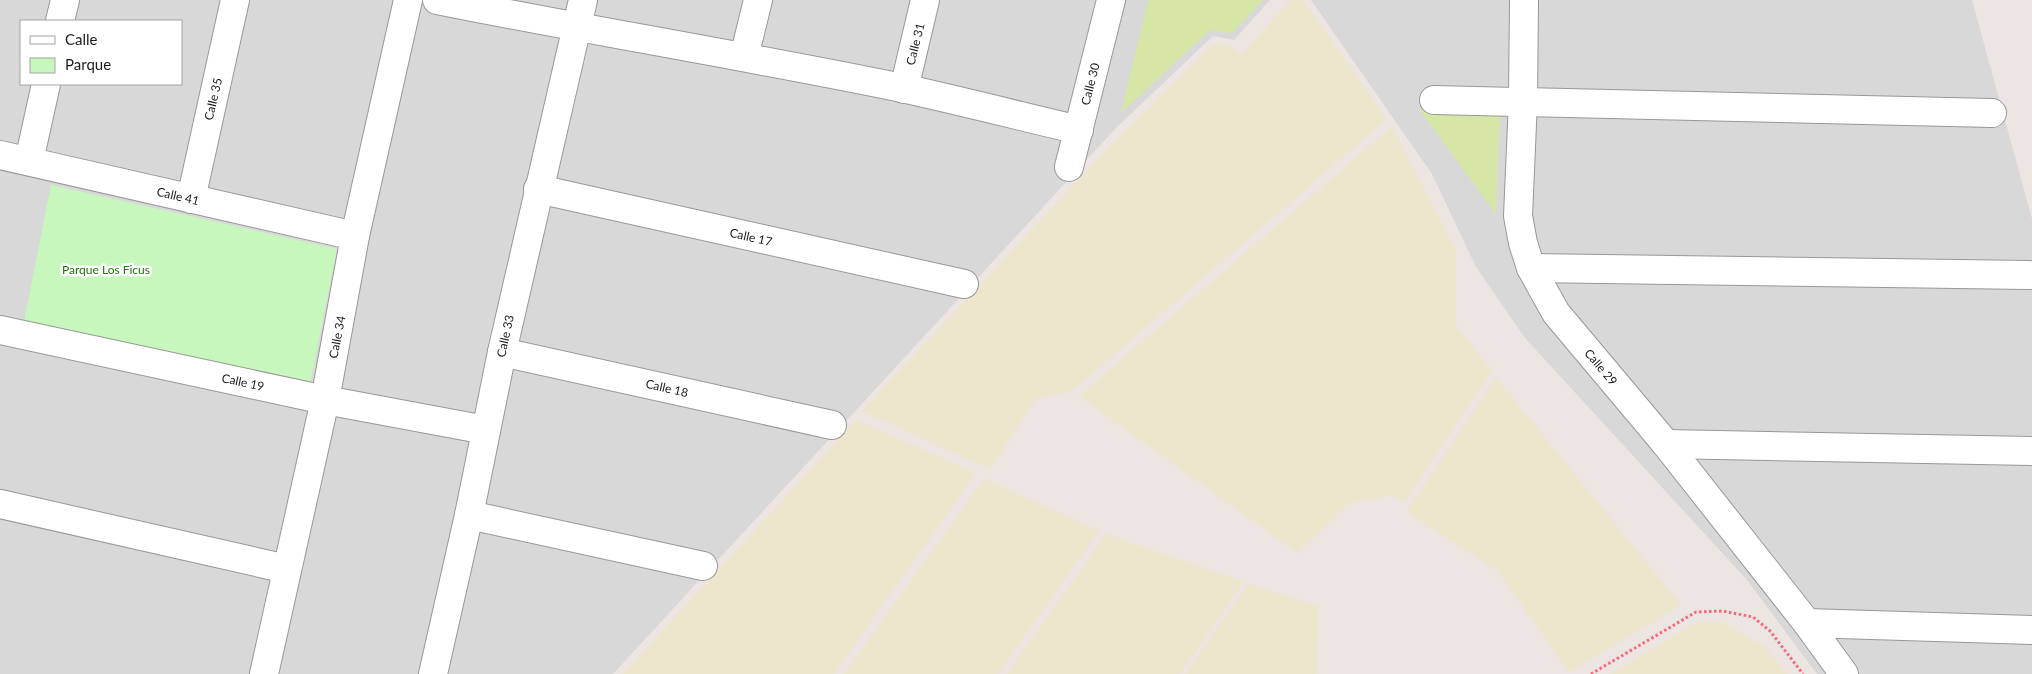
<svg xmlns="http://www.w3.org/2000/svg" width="2032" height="674" font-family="Lato,sans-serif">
<rect width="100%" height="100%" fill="#ece5e1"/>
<g fill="#d9d8d8" fill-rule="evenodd">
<path d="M0,0H1270L1234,40L1213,36L1115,129L613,674H0ZM21,21H181V84H21Z"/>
<polygon points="1311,0 1972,0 2032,219 2032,674 1817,674 1747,580 1525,338 1476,267 1432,174"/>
</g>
<g fill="#ebe6cc">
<polygon points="1291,0 1303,0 1387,119 1072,391 1037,398 990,469 862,411 1114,142 1214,44 1228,45 1242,54"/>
<polygon points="1392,127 1456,250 1456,326 1492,371 1405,502 1392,495 1349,503 1298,553 1079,396"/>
<polygon points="1496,378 1681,605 1569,672 1497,570 1427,526 1407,511"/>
<polygon points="856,420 976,473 834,674 623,674"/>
<polygon points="984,479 1099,531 998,674 844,674"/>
<polygon points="1106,534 1244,582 1180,674 1007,674"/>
<polygon points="1248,584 1318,606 1317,674 1185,674"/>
<polygon points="1698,622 1724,623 1765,647 1787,674 1610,674"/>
</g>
<g fill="#d6e6a7">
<polygon points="1148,0 1263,0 1232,33 1210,30 1121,113"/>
<polygon points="1419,109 1500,111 1496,214"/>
</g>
<polygon fill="#c7f7bd" points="51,185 337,249 310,384 24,322"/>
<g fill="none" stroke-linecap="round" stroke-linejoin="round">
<defs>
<g id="minor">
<path d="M437,0C591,31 747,56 902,88C961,101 1020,116 1079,130"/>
<polyline points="1524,0 1523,101 1518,216 1523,243 1531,268 1556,313 1666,444 1807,623 1844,674"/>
<polyline points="60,21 65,0"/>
<polyline points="744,57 758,0"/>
<polyline points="904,89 925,0"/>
<polyline points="1434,100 1992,113"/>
<polyline points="0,155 355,236"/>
<polyline points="29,161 46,84"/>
<polyline points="1069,167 1111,0"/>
<polyline points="538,189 964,284"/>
<polyline points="191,199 235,0"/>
<polyline points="1531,268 2029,275"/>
<polyline points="0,330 325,400 486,430"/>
<polyline points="502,352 832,425"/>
<polyline points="1666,444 2032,451"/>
<polyline points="0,504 287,569"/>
<polyline points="469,515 703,566"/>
<polyline points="1807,623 2032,630"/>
<polyline points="264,674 325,400 355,236 408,0"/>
<polyline points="433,674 469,515 502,352 583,0"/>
</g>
</defs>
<use href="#minor" stroke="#989898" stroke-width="30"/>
<polyline stroke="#f5697e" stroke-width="3" stroke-dasharray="2.5 2.5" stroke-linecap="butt" points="1591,674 1696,612 1723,611 1753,617 1770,631 1803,674"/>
<use href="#minor" stroke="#fff" stroke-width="28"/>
</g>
<g text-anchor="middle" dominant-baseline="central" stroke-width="5" stroke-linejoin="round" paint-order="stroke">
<g font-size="12" fill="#1b1b1b" stroke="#fff">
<text transform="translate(915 44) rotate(-76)">Calle 31</text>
<text transform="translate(1090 84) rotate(-76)">Calle 30</text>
<text transform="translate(213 99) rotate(-77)">Calle 35</text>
<text transform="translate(178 196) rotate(13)">Calle 41</text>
<text transform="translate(751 237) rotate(13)">Calle 17</text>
<text transform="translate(505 336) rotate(-78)">Calle 33</text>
<text transform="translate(337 337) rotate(-79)">Calle 34</text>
<text transform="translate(1601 367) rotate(50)">Calle 29</text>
<text transform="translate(243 382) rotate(12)">Calle 19</text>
<text transform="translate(667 388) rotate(13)">Calle 18</text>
</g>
<g font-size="12" fill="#1f740e" stroke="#fff">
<text x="106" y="269">Parque Los Ficus</text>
</g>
</g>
<rect x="20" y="20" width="162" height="65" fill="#ffffff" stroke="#a4a4a4"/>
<rect x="30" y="36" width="25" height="8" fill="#ffffff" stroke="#a4a4a4"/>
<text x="65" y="45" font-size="15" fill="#1b1b1b">Calle</text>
<rect x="30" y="58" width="25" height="15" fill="#c7f7bd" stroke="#a4a4a4"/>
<text x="65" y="70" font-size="15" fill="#1b1b1b">Parque</text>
</svg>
